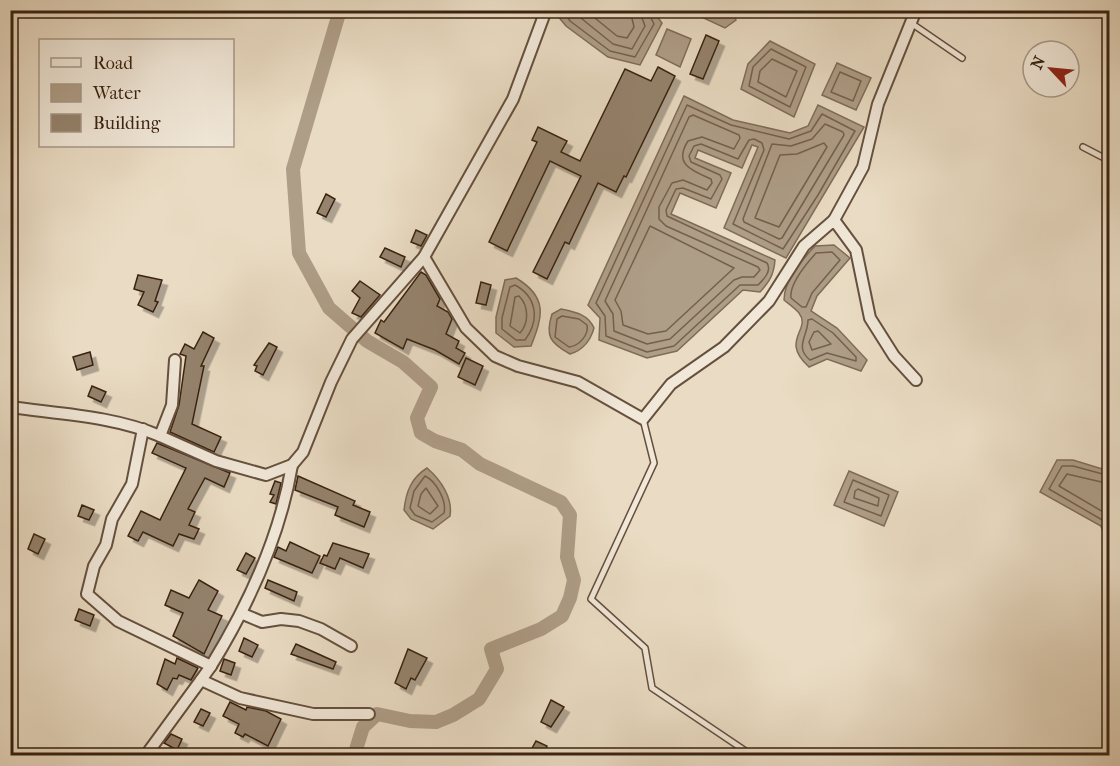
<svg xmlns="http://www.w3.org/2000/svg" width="1120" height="766" font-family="'IM FELL French Canon',serif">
<defs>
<filter id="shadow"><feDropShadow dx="5.5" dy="5.5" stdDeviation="0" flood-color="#0004"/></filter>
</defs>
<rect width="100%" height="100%" fill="#eadcc4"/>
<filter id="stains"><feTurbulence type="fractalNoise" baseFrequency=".00333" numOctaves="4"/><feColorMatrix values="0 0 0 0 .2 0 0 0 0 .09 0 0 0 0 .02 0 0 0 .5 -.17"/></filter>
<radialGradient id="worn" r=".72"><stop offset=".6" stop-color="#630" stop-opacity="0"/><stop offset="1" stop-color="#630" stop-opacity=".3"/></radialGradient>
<g fill="#ae9d87" stroke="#7f6c58" stroke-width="1.5">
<polygon points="558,10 648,11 656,15 662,23 640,65 608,57 566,26 556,14"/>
<polygon points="697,11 732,11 736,20 725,28 695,14"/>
<polygon points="667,29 691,39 680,67 656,55"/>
<polygon points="770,41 815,64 794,117 741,89 748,64"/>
<polygon points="837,63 871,78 856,110 822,95"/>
<path d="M684,96L733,120L790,133L808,126L818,105L864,127L786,258L724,228L758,147L752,145L742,168L698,150L695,158L731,173L716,208L680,193L671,214L775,260C774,274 770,281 760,292L743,290L677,351L647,358L599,340L600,318L588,305Z"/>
<path d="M834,245L850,258L817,296L811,311L837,328L867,360L861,371L827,359L809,367C779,340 812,330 799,313C795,308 789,304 784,300C784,280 802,260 815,246Z"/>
<path d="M516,278C548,297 543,316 531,346L514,347L496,333V317L505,280Z"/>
<path d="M561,309C575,312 588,314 594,328C590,342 583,350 570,354C550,343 545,336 552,314Z"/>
<polygon points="1057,460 1073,460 1109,471 1109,541 1106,542 1101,526 1040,492"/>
<path d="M427,468C441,480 453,498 450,516L433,529L411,519L404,510C406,492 411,478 427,468Z"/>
<polygon points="849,471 898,492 884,526 834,505"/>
</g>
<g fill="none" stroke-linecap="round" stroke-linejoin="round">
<g stroke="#74604c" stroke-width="1.5">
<polyline points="563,10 570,21 610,51 635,57 654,24 647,10"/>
<polyline points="571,10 613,44 632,49 645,26 639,10"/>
<polyline points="585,10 617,36 627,38 634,27 630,10"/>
<polygon points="771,49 806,67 790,107 749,86 753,67"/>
<polygon points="772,59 797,71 786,97 758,82 760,71"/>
<polygon points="840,72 861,81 853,101 831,92"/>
<path d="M687,105L731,125L789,139L811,131L822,114L855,131L818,195L783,249L733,224L764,150L762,143L754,139L749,140L738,159L701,144L694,146L689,156L691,162L720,175L722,179L711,199L683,188L676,189L666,210L667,216L767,263C772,271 764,279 758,285H740L674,346L647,352L606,336L605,316L596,303Z"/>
<path d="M693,115L739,135L740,138L734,149L702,137L688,141C673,164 692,171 711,179L712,183L707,190L683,180L672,183L659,207V219L666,226L758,267L760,270L754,277H742L734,280L670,339L647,344L614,331L613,314L605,301L689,117Z"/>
<polygon points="825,124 843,132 844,135 782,238 779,239 744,222 743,219 772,144 791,146 812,139"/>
<polygon points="824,143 827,147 779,227 755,218 780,155 797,154"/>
<polygon points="650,226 734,268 666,331 648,334 623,325 621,311 615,300"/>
<path d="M832,252L840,260L812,293L806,307H802L791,298C789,284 807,263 816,253Z"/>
<path d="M515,285C537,297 540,320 525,340H516L502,329V318L510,287Z"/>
<path d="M519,296C529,306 529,323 520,333L510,326L515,297Z"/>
<path d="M562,316L579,319L587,325C589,335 579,346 569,347L555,337L557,319Z"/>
<path d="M812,319L833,333L856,357V361L827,353L810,360C794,347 808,336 808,320Z"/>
<polygon points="818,331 831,344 812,350 809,342 814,332"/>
<path d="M425,476C436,481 447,501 444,513L432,522L415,515L410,508L414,491Z"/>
<polyline points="1110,476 1073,466 1062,466 1049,489 1104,521 1110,534"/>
<polygon points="853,480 889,495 881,516 844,502"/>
<polyline points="1110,484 1067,474 1059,486 1110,516"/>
<polygon points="426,488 438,506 430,514 418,506 421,494"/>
<polygon points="858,489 879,498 878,506 854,498 855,491"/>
</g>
<polyline stroke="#ae9d87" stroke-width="14" points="340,10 293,169 299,253 329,308 367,341 403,362 431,387 417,418 421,433 435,441 462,450 480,464 561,502 570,515 567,557 574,580 570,598 562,616 541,629 491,649 497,669 479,699 453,715 436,722 410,721 377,714 363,727 354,756"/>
</g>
<g fill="#95836e" stroke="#392211" stroke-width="1.5" filter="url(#shadow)">
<polygon points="706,35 719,41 703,79 690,74"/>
<polygon points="658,67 675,76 626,177 624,176 616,192 598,183 569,244 565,242 547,279 533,272 581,176 550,161 507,251 489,242 537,142 532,140 538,127 567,141 561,152 580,161 625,69 651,81"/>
<polygon points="326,194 335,199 326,217 317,213"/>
<polygon points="416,230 427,235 421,246 411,242"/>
<polygon points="385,248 405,257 401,267 380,257"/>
<polygon points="421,272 426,275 440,299 437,306 448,312 452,319 446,334 459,341 456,348 465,353 459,364 435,350 407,339 403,349 375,333 381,320 384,322"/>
<polygon points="138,275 162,280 155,301 158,302 153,312 138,305 144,292 134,289"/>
<polygon points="360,281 380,295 361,317 352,313 360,298 352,291"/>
<polygon points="481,282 491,285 486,305 476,303"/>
<polygon points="203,332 214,338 201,366 204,366 192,424 221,437 214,452 170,432 179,405 186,356 180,354 185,344 194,349"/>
<polygon points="269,343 277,347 263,375 255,371 257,366 254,365"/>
<polygon points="90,352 93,365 77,370 73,357"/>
<polygon points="466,358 483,366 475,385 458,377"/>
<polygon points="92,386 106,392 101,402 88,396"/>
<polygon points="157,443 230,473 224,487 205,478 188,509 195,512 189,525 199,529 194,539 179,534 173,546 143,532 138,541 128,536 141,511 160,520 186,468 152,453"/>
<polygon points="298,476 355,501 353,505 370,512 364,527 335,515 338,507 295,490"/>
<polygon points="275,481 281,483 276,504 270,502 274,495 270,494"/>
<polygon points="82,505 94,510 89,520 78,516"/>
<polygon points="34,534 45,539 38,554 28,549"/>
<polygon points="290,542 320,556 312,573 274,557 278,547 286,551"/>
<polygon points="333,543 369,554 363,568 340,558 335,569 320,563 324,555 327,556"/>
<polygon points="246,553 255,558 246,574 237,570"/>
<polygon points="199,580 218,591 208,610 222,616 204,654 173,636 183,613 165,605 171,590 189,598"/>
<polygon points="268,580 297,592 294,601 265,588"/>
<polygon points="79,609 94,615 90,626 75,620"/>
<polygon points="244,638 258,645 252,657 239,651"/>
<polygon points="296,644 336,662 333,669 291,654"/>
<polygon points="408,649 427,658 415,680 411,678 406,689 395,683"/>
<polygon points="177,658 198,668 191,680 179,675 177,679 173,678 167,690 157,684 165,659 175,664"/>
<polygon points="224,659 235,663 231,675 220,671"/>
<polygon points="551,700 564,707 551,727 541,722"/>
<polygon points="230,702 246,710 247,707 266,711 281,719 268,746 245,734 243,737 235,733 239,724 223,716"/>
<polygon points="201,709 210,713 203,726 194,722"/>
<polygon points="171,734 182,739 177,750 164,743"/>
<polygon points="536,741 547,746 546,748 561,756 537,756 530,752"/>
</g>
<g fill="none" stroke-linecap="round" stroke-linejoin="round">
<defs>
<g id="service">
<polyline points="911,23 962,58"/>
<polyline points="1083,147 1110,161"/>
<polyline points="643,419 654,463 591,599 645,648 652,688 753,756"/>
</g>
<g id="minor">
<polyline points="834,220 863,167 878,104 916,10"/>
<polyline points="424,257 466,328 495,356 518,366 578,382 643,419 671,384 724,347 769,301 804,246 834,220 856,250 870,318 894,356 916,380"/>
<polyline points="175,360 172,405 160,436 216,461 266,475 292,465 303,452 331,382 352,339 424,257 513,99 546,10"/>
<path d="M10,407C60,414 114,416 160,436"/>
<polyline points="143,429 132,484 112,519 106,545 94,566 87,594 118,621 211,666 201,680 240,698 313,714 369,714"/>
<polyline points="243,614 262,622 281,619 299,621 321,629 351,646"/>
<path d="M211,666C249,604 280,537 292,465"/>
<polyline points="149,751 201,680"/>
</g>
</defs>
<use href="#service" stroke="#65503e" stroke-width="8"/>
<use href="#minor" stroke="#65503e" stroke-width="14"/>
<use href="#service" stroke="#f1e8d9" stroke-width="5"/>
<use href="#minor" stroke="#f1e8d9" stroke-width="10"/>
</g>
<rect width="1120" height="766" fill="none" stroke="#eadcc4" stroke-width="36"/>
<rect x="12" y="12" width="1096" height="742" fill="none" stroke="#392211" stroke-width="3"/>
<rect x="18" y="18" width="1084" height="730" fill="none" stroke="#392211" stroke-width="1.5"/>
<rect x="39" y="39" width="195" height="108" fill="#f1e8d9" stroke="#a79989" stroke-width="1.5"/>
<rect x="51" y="58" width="30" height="9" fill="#f1e8d9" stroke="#a79989" stroke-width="1.5"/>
<text x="93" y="69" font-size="18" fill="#392211">Road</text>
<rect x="51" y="84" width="30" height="18" fill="#ae9d87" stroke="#a79989" stroke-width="1.5"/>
<text x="93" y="99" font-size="18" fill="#392211">Water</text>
<rect x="51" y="114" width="30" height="18" fill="#95836e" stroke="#a79989" stroke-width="1.5"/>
<text x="93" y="129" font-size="18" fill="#392211">Building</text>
<g transform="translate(1051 69) rotate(296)"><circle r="28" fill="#f1e8d9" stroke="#a79989" stroke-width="1.5"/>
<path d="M0-4.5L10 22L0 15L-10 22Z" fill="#8f2418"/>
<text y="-9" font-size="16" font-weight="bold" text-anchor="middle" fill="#392211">N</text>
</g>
<rect width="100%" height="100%" filter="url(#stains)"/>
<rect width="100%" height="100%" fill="url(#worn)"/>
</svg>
